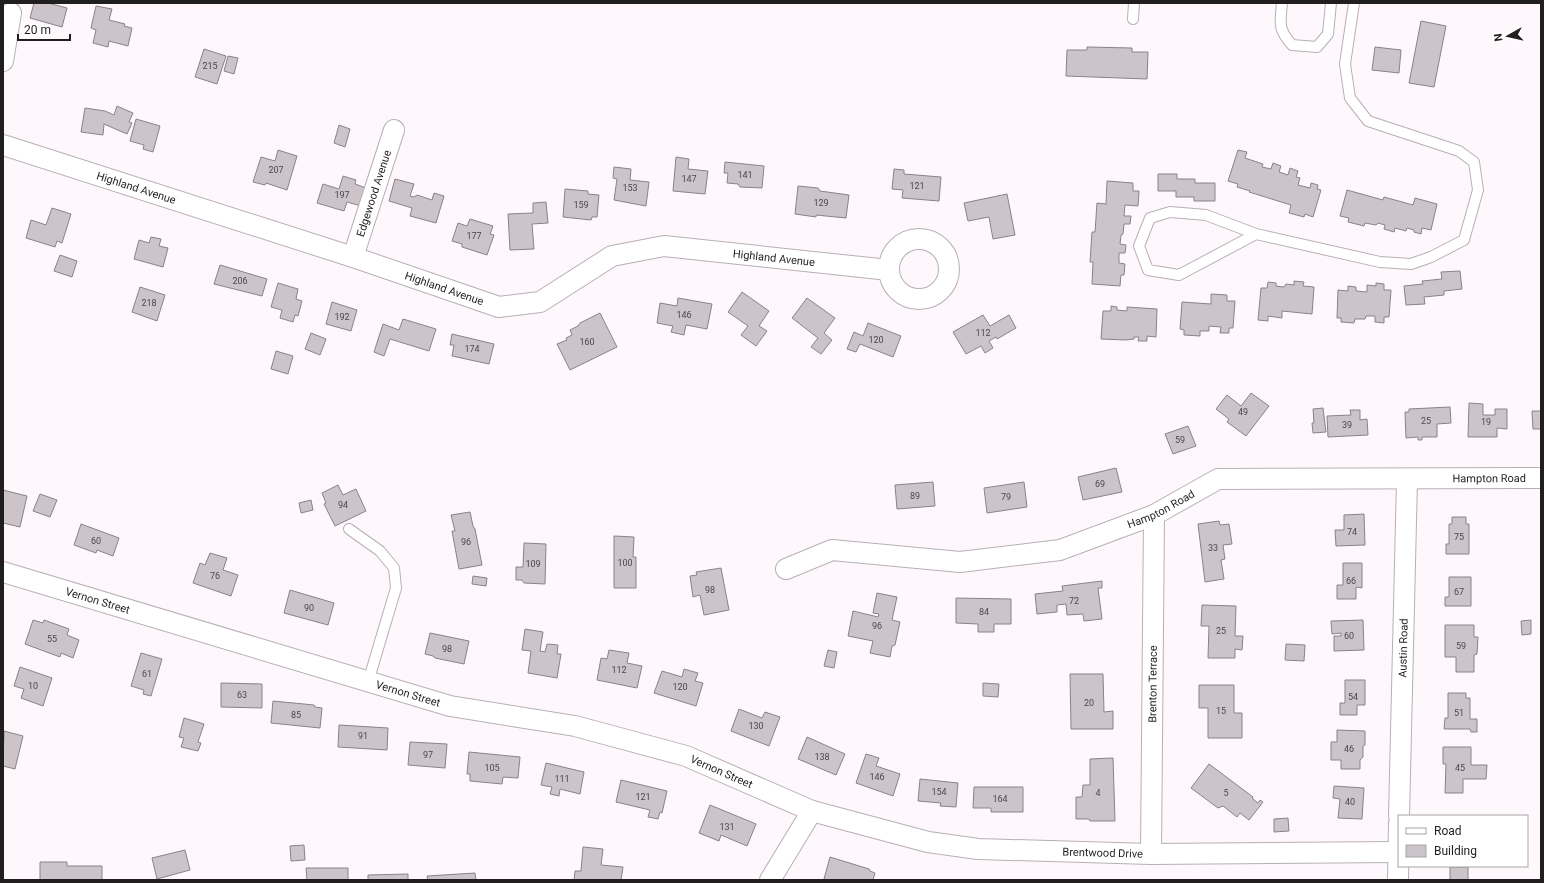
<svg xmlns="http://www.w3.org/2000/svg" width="1544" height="883" font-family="Roboto,sans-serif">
<rect width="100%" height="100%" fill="#fef8fc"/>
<g fill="#cdc4ca" stroke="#8b8288">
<polygon points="34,3 48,3 67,8 62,27 30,18"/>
<polygon points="96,6 112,9 109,20 125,24 124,26 132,28 128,46 109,41 108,47 93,43 96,30 91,28"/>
<polygon points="1421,21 1446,26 1434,87 1409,83"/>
<polygon points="1087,47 1132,48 1132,52 1148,52 1147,79 1066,76 1067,50 1087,50"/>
<polygon points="1375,47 1401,50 1399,73 1372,70"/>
<polygon points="204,49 226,56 217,84 195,77"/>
<polygon points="228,56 238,58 234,74 224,71"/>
<polygon points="117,106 133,113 129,122 132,123 127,134 104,124 103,135 81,132 85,108 105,111 114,115"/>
<polygon points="136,119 160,126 153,152 143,149 144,145 130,141"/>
<polygon points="339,125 350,129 345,147 334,143"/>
<polygon points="278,150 297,156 287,190 266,183 265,185 253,182 261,157 275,161"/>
<polygon points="1238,150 1247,152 1245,158 1263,164 1262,167 1271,169 1273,163 1281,166 1279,172 1288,175 1290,168 1298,171 1296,177 1300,178 1298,185 1310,188 1311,183 1318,185 1317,189 1321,190 1313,217 1305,214 1304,217 1289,213 1291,205 1249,192 1250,191 1237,187 1238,184 1228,181"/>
<polygon points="676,157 689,159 688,169 708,171 705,194 673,191"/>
<polygon points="725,162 764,166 762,188 740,187 738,184 727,183 728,173 724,173"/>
<polygon points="614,167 631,169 630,180 649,182 646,206 614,200 617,179 613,178"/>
<polygon points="894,169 904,170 904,174 941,177 939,201 902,198 903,190 892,189"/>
<polygon points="1158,174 1177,174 1177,179 1195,179 1195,183 1215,183 1215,201 1194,201 1194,197 1176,197 1176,191 1158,191"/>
<polygon points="343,176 356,180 355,184 366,188 361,206 347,202 344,211 317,203 323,184 339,189"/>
<polygon points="395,179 414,184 410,196 414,197 417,195 432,200 434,193 444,196 436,223 410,216 412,208 389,201"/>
<polygon points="1107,181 1133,183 1133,191 1139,191 1138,206 1125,205 1124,216 1131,216 1130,224 1124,224 1123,234 1121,235 1120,244 1126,245 1125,253 1119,253 1119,263 1125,264 1124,275 1121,275 1120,286 1092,284 1093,262 1090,262 1092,232 1095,232 1097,203 1106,204"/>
<polygon points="798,186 818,188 820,191 849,195 846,218 816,215 816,217 795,214"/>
<polygon points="565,189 588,191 588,194 599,195 597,217 592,217 591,220 563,217"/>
<polygon points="1347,190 1383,200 1384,197 1413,205 1415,198 1437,204 1431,230 1422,228 1421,234 1414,232 1414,230 1407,228 1406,231 1395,228 1394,232 1384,229 1385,225 1378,223 1376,225 1365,223 1364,226 1348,222 1349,218 1340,216"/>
<polygon points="1007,194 1015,235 993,239 989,217 968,221 964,203"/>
<polygon points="546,202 548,223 532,224 534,249 510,250 508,214 533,213 533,203"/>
<polygon points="52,208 71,214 62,243 57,241 55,247 26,238 31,220 46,225"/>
<polygon points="470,219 493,226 490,234 494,235 487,255 462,247 462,244 452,241 458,223 467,226"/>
<polygon points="151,237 161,239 159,246 168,248 163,267 134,259 139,240 149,243"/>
<polygon points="60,255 77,261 72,277 54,271"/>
<polygon points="220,265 267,279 262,296 214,284"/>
<polygon points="1460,271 1462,289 1444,291 1444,295 1424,297 1425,304 1406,305 1404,286 1423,284 1422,281 1442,279 1441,272"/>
<polygon points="1294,281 1304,282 1303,286 1314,287 1312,314 1282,311 1282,318 1268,316 1268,321 1258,320 1261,288 1267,288 1268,282 1276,283 1276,286 1284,287 1286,284 1294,285"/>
<polygon points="278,283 298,289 296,299 302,301 298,316 295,315 293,322 280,318 282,310 271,307"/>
<polygon points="1376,283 1384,284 1384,290 1391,290 1389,317 1384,317 1384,323 1375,322 1375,316 1366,316 1365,319 1355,319 1354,323 1341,322 1341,318 1337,318 1338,290 1348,291 1348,286 1356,287 1356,291 1367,292 1367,285 1376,286"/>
<polygon points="140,287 165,295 157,321 132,312"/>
<polygon points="742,292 769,311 759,326 767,331 756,346 741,335 748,326 728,312"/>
<polygon points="1211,294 1227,295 1227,301 1235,301 1233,328 1229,328 1229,333 1220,333 1221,327 1209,326 1209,331 1200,331 1200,336 1184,335 1184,330 1180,329 1182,302 1211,304"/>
<polygon points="678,298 712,304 707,329 686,325 684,335 671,332 673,326 657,323 660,303 677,306"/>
<polygon points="807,298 835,318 824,333 832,340 821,354 811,347 818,338 792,318"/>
<polygon points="332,302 357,310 351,331 326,324"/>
<polygon points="1111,306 1117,307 1117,310 1127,311 1127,307 1157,309 1156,337 1147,336 1147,341 1138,341 1139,337 1134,337 1134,339 1126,340 1101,339 1103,311 1111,311"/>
<polygon points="600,313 617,347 570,370 557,344 567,340 566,338 572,335 570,330 578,326 580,323"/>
<polygon points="983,315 990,326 1009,315 1016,328 997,339 996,337 989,341 993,348 985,353 981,346 966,354 953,332"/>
<polygon points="403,319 436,329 429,351 390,339 384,356 374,352 383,324 399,330"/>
<polygon points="868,323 901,336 893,357 860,344 856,352 847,349 854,332 863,336"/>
<polygon points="311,333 326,339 320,355 305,349"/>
<polygon points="452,334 494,344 489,364 452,356 454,345 450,345"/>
<polygon points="276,351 293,356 288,374 271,369"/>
<polygon points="1251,393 1269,406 1246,436 1227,422 1229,419 1216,409 1227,395 1241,406"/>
<polygon points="1469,403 1483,404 1483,415 1495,415 1495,409 1507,409 1507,429 1497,428 1497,437 1468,437"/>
<polygon points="1450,407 1451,423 1437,424 1437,437 1422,437 1422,440 1418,440 1418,437 1406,438 1405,412 1409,412 1409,409"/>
<polygon points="1323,408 1326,432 1313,433 1312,423 1314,423 1313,409"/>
<polygon points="1350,410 1360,410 1360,420 1367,419 1368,435 1328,437 1327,416 1351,415"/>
<polygon points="1532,411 1541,411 1541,429 1533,429"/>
<polygon points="1188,426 1196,446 1173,454 1165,434"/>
<polygon points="1116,468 1122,492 1083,500 1078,477"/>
<polygon points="933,482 935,506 897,509 895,485"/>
<polygon points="1024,482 1027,507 987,513 984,488"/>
<polygon points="338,485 343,495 356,489 366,511 335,526 324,504 326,503 322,493"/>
<polygon points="3,490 27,496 20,527 3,523"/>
<polygon points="40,494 57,500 50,517 33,511"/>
<polygon points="311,500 313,510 301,513 299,503"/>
<polygon points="470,512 473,526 475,529 482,565 459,569 452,531 455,531 451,515"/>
<polygon points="1364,514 1365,545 1336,546 1335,530 1344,530 1344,515"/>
<polygon points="1452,517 1466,517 1466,524 1469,524 1469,554 1446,554 1446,544 1449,544 1449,524 1452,524"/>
<polygon points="1219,521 1220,525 1229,524 1232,544 1223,545 1225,559 1221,560 1224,579 1205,582 1198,524"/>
<polygon points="81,524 119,538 113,556 97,550 96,553 74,545"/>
<polygon points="614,536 634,537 633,557 636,557 636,588 614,588"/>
<polygon points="524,543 546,544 545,584 524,583 522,580 516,580 516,567 523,567"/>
<polygon points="210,553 227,558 223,570 238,575 231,596 193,583 200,563 205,565"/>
<polygon points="1343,563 1362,563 1362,588 1356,587 1356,599 1337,599 1337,585 1343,585"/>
<polygon points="721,568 729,610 704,615 700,595 693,597 690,576 697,575 696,572"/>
<polygon points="473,576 487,578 486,586 472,584"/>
<polygon points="1449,577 1471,577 1471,606 1445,606 1445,597 1449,597"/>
<polygon points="1102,581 1102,588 1098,588 1102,619 1084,621 1083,614 1067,615 1066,604 1057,605 1057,612 1037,614 1035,594 1063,591 1062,586"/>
<polygon points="290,590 334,603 328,625 284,613"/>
<polygon points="877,593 897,597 892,620 900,622 895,645 892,646 890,657 870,653 873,641 848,636 853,611 878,617 879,614 873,613"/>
<polygon points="956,598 1011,599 1011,624 994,624 994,632 978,632 978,624 956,623"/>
<polygon points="1202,605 1236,606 1235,636 1243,636 1242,650 1235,649 1235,658 1208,658 1209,626 1201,626"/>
<polygon points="33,620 43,623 44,620 69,629 67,635 79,640 73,658 61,653 60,657 25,644"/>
<polygon points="1363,620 1364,650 1334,651 1334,636 1341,636 1341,633 1332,634 1331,621"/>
<polygon points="1531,620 1531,634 1522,635 1521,621"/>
<polygon points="1445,625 1474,625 1474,637 1478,637 1477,654 1474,655 1474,672 1456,672 1456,657 1445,657"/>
<polygon points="525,629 543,632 540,651 545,652 547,644 558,645 557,654 561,654 557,678 528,673 531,651 522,650"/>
<polygon points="430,633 469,641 464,664 435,658 433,656 425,654"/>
<polygon points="1286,644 1305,645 1304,661 1285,660"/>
<polygon points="609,650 629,653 627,663 642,666 637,688 597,680 601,658 607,659"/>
<polygon points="828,650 837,652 834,668 824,666"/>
<polygon points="141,653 162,659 151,696 143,694 144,690 131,686"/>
<polygon points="20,667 52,678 43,706 21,698 24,689 14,686"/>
<polygon points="684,669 698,673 695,681 703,683 696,706 654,693 662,671 682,677"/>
<polygon points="1070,674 1103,674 1104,712 1113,711 1113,729 1071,729"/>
<polygon points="1345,680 1365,680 1365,705 1357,705 1357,715 1340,715 1340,703 1345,703"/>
<polygon points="221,683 262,684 262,708 221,707"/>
<polygon points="983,683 999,684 998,697 983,696"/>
<polygon points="1199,685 1234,685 1234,713 1242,713 1242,738 1208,738 1208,708 1199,708"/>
<polygon points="1448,693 1466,693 1466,698 1470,698 1470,719 1477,719 1477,732 1471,732 1470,729 1444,729 1445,718 1448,718"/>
<polygon points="273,701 314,705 315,707 322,708 320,728 271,723"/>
<polygon points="739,709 762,718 765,712 780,717 769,746 731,731"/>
<polygon points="184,718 204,724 198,742 201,743 198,751 181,747 184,738 179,737"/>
<polygon points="339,725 388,728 387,750 338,747"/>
<polygon points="1337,730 1365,731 1365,745 1363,746 1363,757 1360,760 1360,769 1341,769 1341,760 1331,760 1331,742 1337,742"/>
<polygon points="4,731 23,736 15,769 3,766"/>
<polygon points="807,737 845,754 836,775 798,759"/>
<polygon points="410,742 447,744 445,768 408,765"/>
<polygon points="1443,747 1471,747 1471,765 1487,765 1486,779 1463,779 1463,793 1445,793 1446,764 1443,764"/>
<polygon points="469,752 520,757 518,778 503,777 502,784 470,781 470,774 467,774"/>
<polygon points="866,754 879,758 876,766 900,774 893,796 856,783"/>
<polygon points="1113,758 1115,821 1090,821 1089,819 1076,819 1076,797 1082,797 1083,785 1090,785 1090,759"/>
<polygon points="546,763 584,772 580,794 560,789 559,796 550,794 552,787 541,785"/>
<polygon points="1209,764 1253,797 1252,798 1258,803 1260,800 1263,802 1249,820 1240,813 1237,817 1223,806 1218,808 1191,788"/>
<polygon points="920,779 958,783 956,807 940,806 941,803 918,801"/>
<polygon points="621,780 667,791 662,813 660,812 658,819 648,817 650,810 616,802"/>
<polygon points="1334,786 1364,788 1362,819 1338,818 1340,799 1333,798"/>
<polygon points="974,787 1023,787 1023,812 991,812 991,808 973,808"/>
<polygon points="710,805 756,824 747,846 721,835 719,841 699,833"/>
<polygon points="1288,818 1289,831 1274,832 1274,819"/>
<polygon points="304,845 305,860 291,861 290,846"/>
<polygon points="583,847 603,849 601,865 623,867 621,880 574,880 575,871 581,871"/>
<polygon points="185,850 190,870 157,879 152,858"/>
<polygon points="830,857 869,869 870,871 875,873 873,880 829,880 824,879"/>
<polygon points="40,862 67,862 67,866 102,866 102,880 40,880"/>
<polygon points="1450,867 1468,867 1468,880 1447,880 1450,879"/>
<polygon points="306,868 348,868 348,880 307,880"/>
<polygon points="475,873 476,880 428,880 427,876"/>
<polygon points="408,874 408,880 368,880 368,875"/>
</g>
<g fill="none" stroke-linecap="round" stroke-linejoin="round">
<defs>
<g id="service">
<path d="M1282,3C1280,24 1278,29 1292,45L1317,47L1328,34L1331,3"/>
<polyline points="1133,19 1134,3"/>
<polyline points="1256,234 1179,275 1148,270 1139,246 1150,218 1170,212 1206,215 1256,234 1380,262 1411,264 1431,257 1464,240 1478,190 1474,162 1459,151 1368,121 1350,98 1345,64 1354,3"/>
<polyline points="349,529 380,551 394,568 396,588 368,682"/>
</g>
<g id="minor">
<polyline points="3,61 11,13"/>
<path id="s1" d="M3,145L353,257L499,307L540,302L612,256L664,246L889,270"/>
<circle cx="919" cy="269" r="30"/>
<path id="s2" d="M353,257L394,130"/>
<path id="s3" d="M786,569L832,550L960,562L1060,550L1154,515L1218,479L1541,478"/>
<path id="s4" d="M3,572L450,706L575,726L686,756L812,811L928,842L978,849L1151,854L1398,852"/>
<path id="s5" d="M1399,816L1407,479"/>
<path id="s6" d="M1151,854L1154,515"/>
<polyline points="770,880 812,811"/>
<polyline points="1398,880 1399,823"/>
</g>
</defs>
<use href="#service" stroke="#b8afb6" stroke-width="12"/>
<use href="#minor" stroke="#b8afb6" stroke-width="22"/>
<use href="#service" stroke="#fff" stroke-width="10"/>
<use href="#minor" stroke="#fff" stroke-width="20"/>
</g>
<g text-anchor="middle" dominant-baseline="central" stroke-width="4" stroke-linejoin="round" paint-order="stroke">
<g font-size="9" fill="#4c484a">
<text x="210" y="66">215</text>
<text x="276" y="170">207</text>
<text x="745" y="175">141</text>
<text x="689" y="179">147</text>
<text x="917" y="186">121</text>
<text x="630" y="188">153</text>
<text x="342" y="195">197</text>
<text x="821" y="203">129</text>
<text x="581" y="205">159</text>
<text x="474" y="236">177</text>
<text x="240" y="281">206</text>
<text x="149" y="303">218</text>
<text x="684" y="315">146</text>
<text x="342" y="317">192</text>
<text x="983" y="333">112</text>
<text x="876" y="340">120</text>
<text x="587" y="342">160</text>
<text x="472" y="349">174</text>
<text x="1243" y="412">49</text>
<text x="1426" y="421">25</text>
<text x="1486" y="422">19</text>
<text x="1347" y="425">39</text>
<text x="1180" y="440">59</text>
<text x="1100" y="484">69</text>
<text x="915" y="496">89</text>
<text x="1006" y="497">79</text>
<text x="343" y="505">94</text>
<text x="1352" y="532">74</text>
<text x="1459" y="537">75</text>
<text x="96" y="541">60</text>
<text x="466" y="542">96</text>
<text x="1213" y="548">33</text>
<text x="625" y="563">100</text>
<text x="533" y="564">109</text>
<text x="215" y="576">76</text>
<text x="1351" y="581">66</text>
<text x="710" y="590">98</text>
<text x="1459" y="592">67</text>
<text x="1074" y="601">72</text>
<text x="309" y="608">90</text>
<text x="984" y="612">84</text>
<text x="877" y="626">96</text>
<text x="1221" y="631">25</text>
<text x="1349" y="636">60</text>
<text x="52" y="639">55</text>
<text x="1461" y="646">59</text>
<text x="447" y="649">98</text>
<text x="619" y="670">112</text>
<text x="147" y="674">61</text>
<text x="33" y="686">10</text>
<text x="680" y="687">120</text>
<text x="242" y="695">63</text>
<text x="1353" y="697">54</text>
<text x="1089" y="703">20</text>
<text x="1221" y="711">15</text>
<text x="1459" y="713">51</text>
<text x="296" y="715">85</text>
<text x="756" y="726">130</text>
<text x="363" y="736">91</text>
<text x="1349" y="749">46</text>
<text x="428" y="755">97</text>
<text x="822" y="757">138</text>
<text x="492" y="768">105</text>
<text x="1460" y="768">45</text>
<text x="877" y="777">146</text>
<text x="562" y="779">111</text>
<text x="939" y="792">154</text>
<text x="1098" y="793">4</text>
<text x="1226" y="793">5</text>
<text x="643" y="797">121</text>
<text x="1000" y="799">164</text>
<text x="1350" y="802">40</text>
<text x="727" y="827">131</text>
</g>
<g font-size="11" fill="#211e20" stroke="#fff">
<text stroke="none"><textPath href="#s1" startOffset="140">Highland Avenue</textPath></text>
<text stroke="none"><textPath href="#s2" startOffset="67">Edgewood Avenue</textPath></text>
<text stroke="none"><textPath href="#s1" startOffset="812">Highland Avenue</textPath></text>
<text stroke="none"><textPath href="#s1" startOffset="464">Highland Avenue</textPath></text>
<text stroke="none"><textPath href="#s3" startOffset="724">Hampton Road</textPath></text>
<text stroke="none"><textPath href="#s3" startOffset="388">Hampton Road</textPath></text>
<text stroke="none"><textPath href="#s4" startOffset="99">Vernon Street</textPath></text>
<text stroke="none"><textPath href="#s5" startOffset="168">Austin Road</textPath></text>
<text stroke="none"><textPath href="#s6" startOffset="170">Brenton Terrace</textPath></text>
<text stroke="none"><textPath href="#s4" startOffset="423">Vernon Street</textPath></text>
<text stroke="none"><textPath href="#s4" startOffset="747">Vernon Street</textPath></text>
<text stroke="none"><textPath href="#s4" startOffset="1141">Brentwood Drive</textPath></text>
</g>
</g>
<rect width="1544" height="883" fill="none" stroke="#211e20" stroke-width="8"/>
<rect x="1398" y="815" width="130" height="52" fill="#ffffff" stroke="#a6a5a6"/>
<rect x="1406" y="828" width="20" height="6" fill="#ffffff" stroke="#a6a5a6"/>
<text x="1434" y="835" font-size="12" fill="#211e20">Road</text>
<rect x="1406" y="845" width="20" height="12" fill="#cdc4ca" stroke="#a6a5a6"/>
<text x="1434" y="855" font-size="12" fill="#211e20">Building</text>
<g transform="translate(1508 36) rotate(262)" stroke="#ffffff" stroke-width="3" paint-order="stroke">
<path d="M0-3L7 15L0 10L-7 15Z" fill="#211e20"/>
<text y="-6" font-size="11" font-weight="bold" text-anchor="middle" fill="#211e20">N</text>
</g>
<path d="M18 34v6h52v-6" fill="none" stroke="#211e20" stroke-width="2"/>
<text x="24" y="34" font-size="12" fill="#211e20" stroke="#ffffff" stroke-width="3" paint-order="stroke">20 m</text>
</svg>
